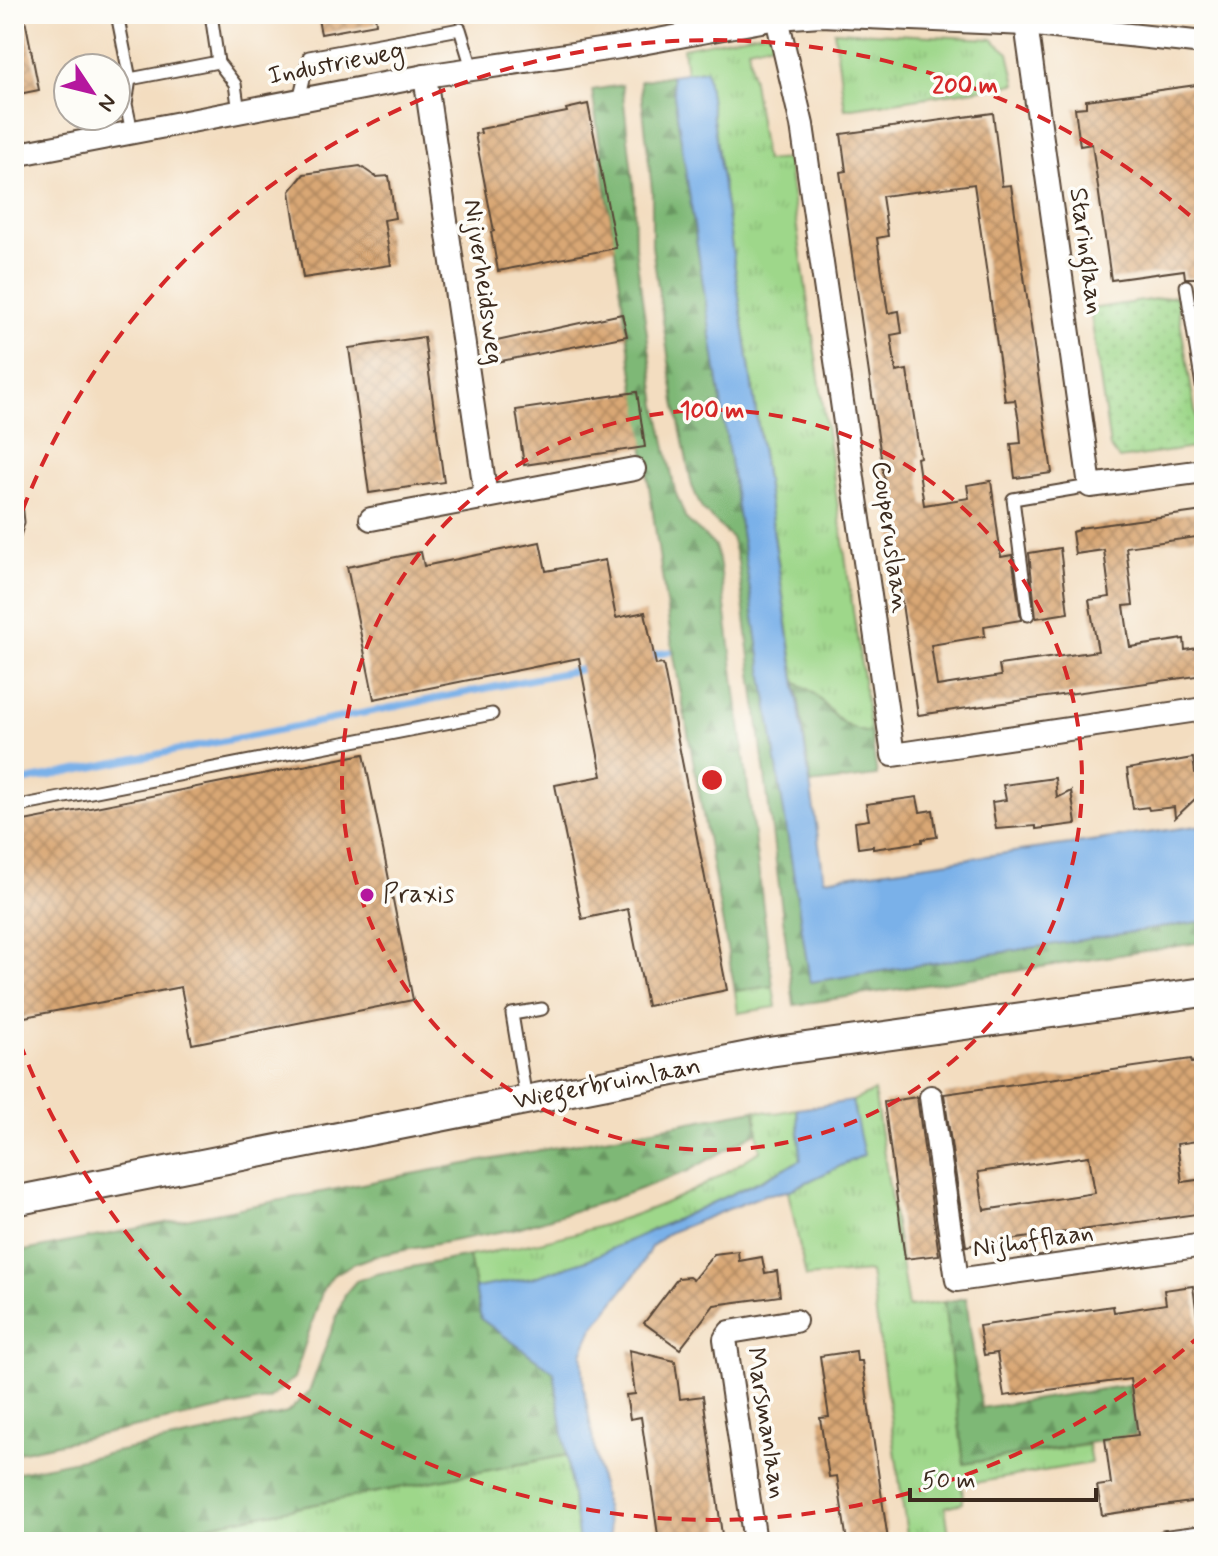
<svg xmlns="http://www.w3.org/2000/svg" width="1218" height="1556" font-family="Mynerve,sans-serif">
<defs>
<pattern id="grass-tufts" width="24" height="20" patternUnits="userSpaceOnUse" patternTransform="scale(2)"><rect width="24" height="20" fill="#9ed78a"/><path d="M3 7l-1-3M5 7V3M7 7l1-3M15 17l-1-3M17 17v-4M19 17l1-3" fill="none" stroke="#89b977"/></pattern>
<pattern id="forest-firs" width="22" height="20" patternUnits="userSpaceOnUse" patternTransform="scale(2)"><rect width="22" height="20" fill="#7eb876"/><path d="M5 1l3.5 6h-7zM16 11l3.5 6h-7z" fill="#689660"/></pattern>
<pattern id="park-dots" width="8" height="8" patternUnits="userSpaceOnUse" patternTransform="scale(2)"><rect width="8" height="8" fill="#9ed78a"/><path d="M2 2h.1M6 6h.1" fill="none" stroke="#89b977" stroke-width="1.8" stroke-linecap="round"/></pattern>
<pattern id="building-cross-hatch" width="8" height="8" patternUnits="userSpaceOnUse" patternTransform="scale(2)"><rect width="8" height="8" fill="#d9a775"/><path d="M0 0l8 8M0 8l8-8" fill="none" stroke="#b1885f"/></pattern>
</defs>
<rect width="100%" height="100%" fill="#fdfcf7"/>
<filter id="ink" filterUnits="userSpaceOnUse"><feTurbulence type="fractalNoise" baseFrequency=".0125" numOctaves="2"/><feDisplacementMap in="SourceGraphic" scale="16" xChannelSelector="R" yChannelSelector="G"/><feConvolveMatrix kernelMatrix="1 2 1 2 8 2 1 2 1" color-interpolation-filters="sRGB"/></filter>
<filter id="wash" filterUnits="userSpaceOnUse"><feTurbulence type="fractalNoise" baseFrequency=".006" numOctaves="4" result="noise"/><feDisplacementMap in="SourceGraphic" scale="32" xChannelSelector="R" yChannelSelector="G"/><feGaussianBlur stdDeviation="1.8" result="paint"/><feColorMatrix in="noise" values="0 0 0 0 0 0 0 0 0 0 0 0 0 0 0 0 0 1.4 0 .05"/><feComposite in="paint" operator="in"/></filter>
<g filter="url(#wash)">
<rect width="100%" height="100%" fill="#f3ddc0"/>
<g fill="url(#grass-tufts)" stroke="#6c8054" stroke-width="2">
<path d="M769,31L778,42L748,48L765,161L787,159L871,733C827,727 832,698 796,683L706,71L686,73L683,48Z"/>
<polygon points="834,31 992,39 1009,53 1016,84 845,109"/>
<polygon points="773,986 776,1007 738,1013 735,991"/>
<polygon points="874,1091 908,1307 944,1302 964,1463 1088,1445 1091,1463 962,1485 963,1503 945,1507 950,1542 908,1542 870,1272 806,1277 788,1191 863,1155 852,1101"/>
<path d="M797,1109L801,1160L764,1179L587,1260L532,1278L475,1288L469,1256C549,1242 629,1223 702,1186C722,1176 741,1162 760,1151L755,1110L776,1113Z"/>
<polygon points="567,1455 579,1542 122,1542"/>
</g>
<g fill="url(#forest-firs)" stroke="#5c714a" stroke-width="2">
<polygon points="671,75 810,982 1204,921 1204,942 794,1005 738,562 731,537 702,509 692,486 675,402 652,246 652,190 640,81"/>
<polygon points="622,85 634,191 635,248 657,405 675,491 686,519 715,546 720,566 773,986 735,991 672,645 592,90"/>
<path d="M796,683C832,698 827,727 871,733L877,776L811,784Z"/>
<polygon points="755,1110 758,1132 688,1171 610,1200 514,1229 374,1256 353,1264 333,1275 323,1289 294,1378 269,1399 14,1453 14,1253 407,1175"/>
<polygon points="469,1256 481,1319 554,1372 567,1455 122,1542 14,1542 14,1473 207,1433 287,1413 309,1392 345,1294 356,1281 376,1274"/>
<polygon points="966,1298 981,1408 1129,1385 1136,1435 964,1464 944,1302"/>
</g>
<polygon fill="url(#park-dots)" stroke="#6c8054" stroke-width="2" points="1176,296 1201,447 1119,459 1110,447 1090,309"/>
<g fill="#7ab1e9" stroke="#5a6e84" stroke-width="2">
<polygon points="706,70 824,879 1204,825 1204,921 810,982 671,75"/>
<polygon points="852,1101 864,1155 788,1191 764,1195 668,1233 651,1247 640,1268 593,1328 582,1353 584,1389 611,1542 579,1542 554,1372 481,1319 475,1288 532,1278 587,1260 764,1179 801,1160 797,1109"/>
</g>
<g fill="none" stroke-linecap="round" stroke-linejoin="round">
<g stroke="#7ab1e9" stroke-width="7">
<polyline points="648,656 669,652"/>
<polyline points="14,783 588,668"/>
</g>
</g>
<g id="blocks">
<g fill="url(#building-cross-hatch)" fill-rule="evenodd">
<polygon points="14,14 24,14 39,90 14,95"/>
<polygon points="317,14 375,14 376,24 321,34"/>
<polygon points="1204,84 1204,278 1185,278 1184,270 1111,280 1092,144 1080,146 1075,108 1086,107 1086,100"/>
<polygon points="588,104 616,248 498,271 491,232 494,231 475,134 481,133 480,129 567,112 566,109"/>
<polygon points="993,113 1002,186 1011,185 1052,473 1015,478 1011,444 1021,443 1019,421 1015,400 1005,401 974,184 882,196 888,236 877,238 888,313 899,311 902,333 891,335 896,372 907,370 920,457 917,458 924,505 969,498 967,485 991,481 1001,557 1012,555 1021,620 984,626 985,636 931,645 937,686 1001,676 999,665 1098,651 1089,600 1110,597 1104,550 1075,554 1072,532 1079,530 1079,528 1204,511 1204,536 1126,547 1133,605 1124,606 1130,647 1184,639 1185,650 1204,647 1204,675 918,715 840,172 846,171 841,134"/>
<polygon points="360,166 376,177 389,176 395,218 384,220 391,265 303,278 290,191 304,174"/>
<polygon points="622,314 627,336 496,362 492,342"/>
<polygon points="424,337 444,482 369,493 349,348"/>
<polygon points="637,392 645,447 524,465 516,410"/>
<polygon points="540,542 546,571 605,560 616,618 645,612 656,665 663,664 727,990 647,1006 628,909 582,919 555,785 602,776 579,658 374,699 347,567 421,552 424,566"/>
<polygon points="1060,548 1068,613 1036,618 1029,553"/>
<polygon points="364,754 413,1000 192,1044 181,987 14,1019 14,823"/>
<polygon points="1193,758 1195,773 1204,772 1204,808 1195,799 1175,818 1174,807 1149,810 1148,807 1133,809 1127,769"/>
<polygon points="1055,778 1057,798 1071,791 1076,824 1036,829 1036,826 996,829 992,802 1006,800 1003,785"/>
<polygon points="917,797 920,812 933,810 937,837 922,839 922,842 873,849 873,846 858,848 855,822 869,820 866,804"/>
<path d="M1191,1059L1192,1063L1204,1061V1140L1177,1144L1182,1182L1204,1179V1213L966,1246L944,1094ZM1089,1156L1095,1193L984,1210L978,1172Z"/>
<polygon points="917,1097 939,1255 905,1259 884,1102"/>
<polygon points="738,1251 739,1261 762,1257 765,1273 777,1271 780,1296 714,1305 680,1349 644,1323 678,1278 689,1277 693,1280 714,1254"/>
<polygon points="1193,1286 1204,1367 1204,1500 1102,1515 1097,1486 1111,1484 1105,1439 1138,1435 1130,1379 1004,1396 997,1353 984,1355 979,1326 1113,1306 1114,1312 1166,1304 1164,1290"/>
<polygon points="629,1350 675,1361 680,1399 703,1396 723,1542 659,1542 641,1417 630,1419 626,1395 635,1394"/>
<polygon points="856,1351 857,1361 862,1361 888,1540 874,1542 847,1542 837,1476 829,1477 820,1418 829,1417 820,1356"/>
</g>
</g>
</g>
<g filter="url(#ink)">
<use href="#blocks" fill-opacity="0" stroke="#574536" stroke-width="2"/>
<g fill="none" stroke-linecap="round" stroke-linejoin="round">
<defs>
<g id="service">
<polyline points="117,14 130,79 126,104 132,132"/>
<polyline points="211,14 218,62 235,84 239,112"/>
<polyline points="130,79 218,62"/>
<polyline points="299,100 309,57 460,29 472,68"/>
<polyline points="1186,286 1204,398"/>
<polyline points="14,486 18,522 14,535"/>
<polyline points="1028,615 1013,499 1090,486"/>
<polyline points="14,807 492,714"/>
<polyline points="526,1099 512,1014 542,1009"/>
</g>
<g id="minor">
<polyline points="1027,14 1026,24 1090,486 1204,471"/>
<polyline points="777,18 802,125 893,755 1204,709"/>
<polyline points="425,76 486,497"/>
<polyline points="14,155 425,76 620,47 777,18 821,15 1026,24 1204,43"/>
<polyline points="371,519 634,469"/>
<polyline points="931,1097 957,1280 1204,1245"/>
<polyline points="755,1542 725,1339 730,1332 795,1321"/>
<polyline points="1166,1542 1204,1537"/>
</g>
<polyline id="tertiary" points="14,1201 769,1052 1204,992"/>
</defs>
<use href="#service" stroke="#574536" stroke-width="15"/>
<use href="#minor" stroke="#574536" stroke-width="26"/>
<use href="#tertiary" stroke="#574536" stroke-width="32"/>
<use href="#service" stroke="#fff" stroke-width="11"/>
<use href="#minor" stroke="#fff" stroke-width="22"/>
<use href="#tertiary" stroke="#fff" stroke-width="28"/>
</g>
</g>
<g fill="none" stroke="#d62828" stroke-width="4" stroke-dasharray="14 10">
<circle cx="712" cy="780" r="370"/>
<path d="M1202 1334A740 740 0 0 1 14 1027M14 533A740 740 0 0 1 1202 226"/>
</g>
<circle fill="#b5179e" stroke="#fdfcf7" stroke-width="3" cx="367" cy="895" r="8"/>
<g text-anchor="middle" dominant-baseline="central" stroke-width="7" stroke-linejoin="round" paint-order="stroke">
<g font-size="26" fill="#3b2a1e" stroke="#fdfcf7">
<text transform="translate(336 64) rotate(-11)">Industrieweg</text>
<text transform="translate(1086 251) rotate(82)">Staringlaan</text>
<text transform="translate(483 282) rotate(82)">Nijverheidsweg</text>
<text transform="translate(890 537) rotate(82)">Couperuslaan</text>
<text transform="translate(607 1084) rotate(-11)">Wiegerbruinlaan</text>
<text transform="translate(1033 1241) rotate(-8)">Nijhofflaan</text>
<text transform="translate(766 1423) rotate(81)">Marsmanlaan</text>
</g>
<g font-size="26" fill="#3b2a1e" stroke="#fdfcf7" text-anchor="start">
<text x="383" y="895">Praxis</text>
</g>
</g>
<circle cx="712" cy="780" r="12" fill="#d62828" stroke="#fdfcf7" stroke-width="4"/>
<g font-size="24" text-anchor="middle" font-weight="bold" fill="#d62828" stroke="#fdfcf7" stroke-width="7" stroke-linejoin="round" paint-order="stroke">
<text x="965" y="93">200 m</text>
<text x="712" y="418">100 m</text>
</g>
<rect width="1218" height="1556" fill="none" stroke="#fdfcf7" stroke-width="48"/>
<g transform="translate(92 92) rotate(125)"><circle r="38" fill="#fdfcf7" stroke="#afa8a0" stroke-width="2"/>
<path d="M0-6L14 30L0 20L-14 30Z" fill="#b5179e"/>
<text y="-12" font-size="22" font-weight="bold" text-anchor="middle" fill="#3b2a1e">N</text>
</g>
<path d="M910 1488v12h186v-12" fill="none" stroke="#3b2a1e" stroke-width="4"/>
<text x="922" y="1488" font-size="24" fill="#3b2a1e" stroke="#fdfcf7" stroke-width="6" paint-order="stroke">50 m</text>
</svg>
